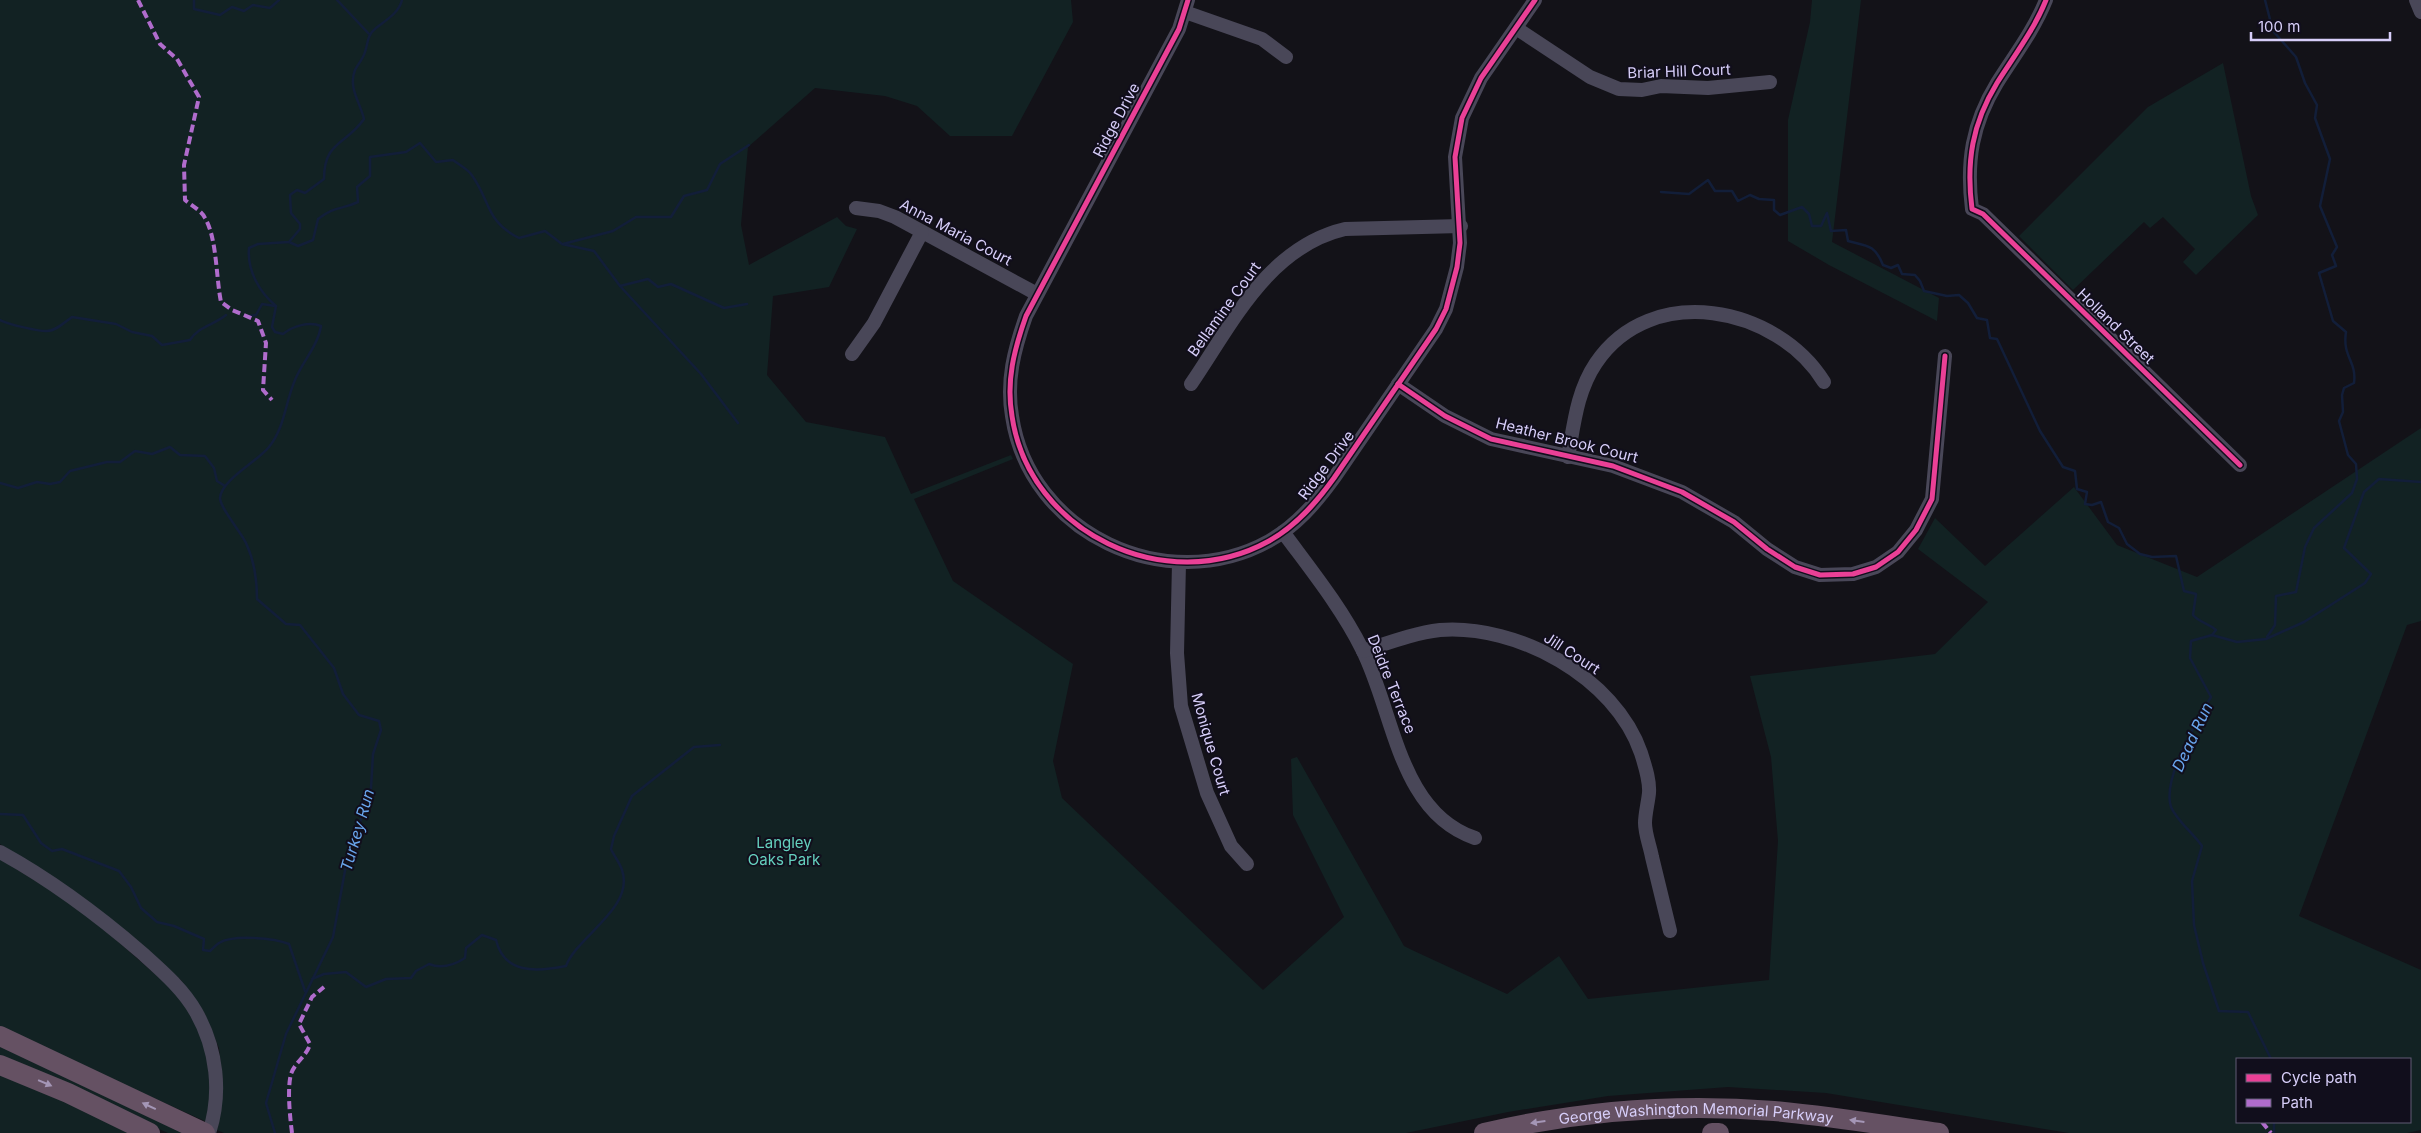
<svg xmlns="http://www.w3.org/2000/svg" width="2421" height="1133" font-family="Inter,sans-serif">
<rect width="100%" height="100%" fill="#131218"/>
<g fill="#122223" fill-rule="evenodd">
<path d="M0,0H1071L1073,22L1012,136H950L917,106L885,96L815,88L748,147L741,225L749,265L837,217L846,226L857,229L829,287L773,296L767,375L806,422L885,437L911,494L1011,455L1013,459L914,499L953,581L1073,664L1053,761L1062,798L1263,990L1344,917L1293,815L1291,759L1297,757L1404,946L1412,950L1507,994L1559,956L1588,999L1769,980L1778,841L1771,757L1750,676L1935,654L1988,602L1918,549L1935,518L1985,566L2074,487L2117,545L2197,577L2421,428V621L2407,625L2299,916L2421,970V1130L2407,1133H2069L1826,1093L1728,1087L1608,1096L1508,1112L1406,1133H224L217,1130L223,1085L219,1048L205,1014L181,980L87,900L0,844ZM2237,1059H2410V1122H2237Z"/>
<polygon points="1812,0 1861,0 1832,242 1939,298 1937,321 1829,265 1788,241 1788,120 1810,22"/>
<polygon points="2223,63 2251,196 2258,215 2196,275 2183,262 2195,249 2163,217 2150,228 2144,222 2073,290 2019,236 2148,107"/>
<polygon points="0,859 82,910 165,983 186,1005 198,1029 207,1052 213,1083 207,1122 0,1029"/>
<polygon points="0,1041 189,1133 168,1133 0,1059"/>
<polygon points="0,1074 72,1103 130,1133 0,1133"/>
</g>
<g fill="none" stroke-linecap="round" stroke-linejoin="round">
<g stroke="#121e39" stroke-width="2.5">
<polyline points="194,0 194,9 220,15 232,7 244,11 253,5 270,8 279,0"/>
<polyline points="337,0 370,35"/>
<path d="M2265,0L2273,31L2296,57L2305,83L2317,105L2315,118L2330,159L2320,206L2337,247L2332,255L2336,266L2319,273L2333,321L2346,332C2342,357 2357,361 2354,383L2344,388L2342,395L2343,412L2339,421L2348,455L2356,464L2357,479L2352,493L2314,528L2305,547L2296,592L2276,596L2275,625L2267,637"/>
<path d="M1661,192L1689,194L1708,180L1715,191H1732L1738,201L1750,195L1759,199L1774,200V210L1780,215L1802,207L1809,214L1812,226H1821L1827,213L1831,231L1846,230L1848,241C1868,246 1875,245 1883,265L1891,268L1898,265L1902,274L1915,275L1920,281L1924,291L1947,296L1959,295L1968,303L1977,318L1987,320L1990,338L1997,339L2040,431L2063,467L2075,471L2077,489L2087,492L2085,504L2092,505L2101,502L2108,522L2119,528L2127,544L2140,554L2152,557L2176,556L2184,591L2196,594L2193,615C2200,623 2208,623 2216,630L2212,635"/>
<path d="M289,242L298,246L313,240L318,219C334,206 341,210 358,202L357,187L370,176V157L406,152L420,143L436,162L453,160C458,164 467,169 471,174C491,201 485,221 519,238L545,231L562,244L594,251L620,286L701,374L738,423"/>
<polyline points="563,244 613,231 636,217 671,217 684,196 707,190 720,164 749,145"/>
<polyline points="620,286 648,279 658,287 671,284 724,308 747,304"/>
<polyline points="249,316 256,315 262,304 275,306"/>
<path d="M0,320C7,324 41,332 47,331C56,331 65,322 72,317L116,324L132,332L152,336L162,345L190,340C199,326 214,325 226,315"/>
<polyline points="0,483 18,488 37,482 50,484 60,482 70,471 107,462 120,462 135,451 152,454 170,447 180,455 205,456 214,468 217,481 225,486"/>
<path d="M0,814L23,815L41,843L52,851L62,849L119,871L131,887L141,908L157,922L174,926L204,939L203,950L210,951C213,948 216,945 219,943C233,934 275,938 289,944L305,991"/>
<path d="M312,979L324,974L346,972L366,987L386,979L411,978L416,971L429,964C441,969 454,965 465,958L466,948L482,935L496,940C504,974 536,972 566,966C577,936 635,908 622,870C620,863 614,856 611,849L614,836L632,796L694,747L720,745"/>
<path d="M2271,1059L2248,1012L2219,1011L2203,963L2194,925L2192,881L2202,846C2193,833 2177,821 2171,807C2162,780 2197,720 2211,697L2190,658L2191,641L2212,635L2237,642L2266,639L2304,622L2365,583L2371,574L2344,548L2364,492L2379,479L2421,482"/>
<path d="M275,1133L266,1103L286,1034L333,937L346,865L371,788L373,754L381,730L379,721L359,715L343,694L334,668L300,625L286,624L257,599C257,580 254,560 246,543C241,532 220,508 220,498C221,480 258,461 269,447C285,427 285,403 295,380C302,362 318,346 321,326C309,321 293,326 283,334L275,332L272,327L276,306C259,292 247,270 249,248L258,244L289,242L300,229V224L291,213L290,195L297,190L305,193L324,179C324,141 346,145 364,119C360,102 348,88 355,70C358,64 363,59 365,52C368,43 367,35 376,28C386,20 399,13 402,0"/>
<polyline points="2274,1133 2274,1122"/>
</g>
<g stroke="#494758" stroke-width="14">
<path d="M1188,0L1179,29L1026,316C1014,350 1006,381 1012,416C1029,533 1166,598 1269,541C1296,526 1316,503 1334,478L1436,329L1446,309L1457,267L1460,243L1455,157L1462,118L1481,78L1535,0"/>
<path d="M2046,0C2034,30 2014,56 1997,83C1972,124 1966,162 1972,209L1983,214L2240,465"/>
<polyline points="2416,0 2421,12"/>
<polyline points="1185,12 1262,39 1286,57"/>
<polyline points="1516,28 1590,77 1619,89 1642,90 1661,86 1708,88 1770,82"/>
<polyline points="856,208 879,211 895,217 1037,294"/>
<polyline points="852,354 874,323 922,232"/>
<path d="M1191,384C1232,324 1268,247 1345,229L1461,226"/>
<polyline points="1398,384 1445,416 1491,439 1613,466 1682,492 1734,522 1767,549 1795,567 1820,575 1853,574 1876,567 1898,552 1916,530 1932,499 1945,356"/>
<path d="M1568,457C1574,424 1577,391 1596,363C1651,281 1777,306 1824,382"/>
<path d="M1283,532C1311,570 1341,607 1362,649C1394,711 1398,812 1475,838"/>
<polyline points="1179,563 1177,653 1181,706 1207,793 1231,846 1247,864"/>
<path d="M1363,651C1388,643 1414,633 1440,630C1517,624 1615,677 1641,753C1645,766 1650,780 1649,793C1648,803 1645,814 1645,823C1645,834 1650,846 1652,857C1658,881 1664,906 1670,931"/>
<path d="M0,852C51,880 98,915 142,953C162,971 183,989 196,1012C217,1049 222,1093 209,1133"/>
</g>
<g stroke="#655163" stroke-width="20">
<polyline points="0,1036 205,1133"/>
<polyline points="0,1065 68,1093 150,1133"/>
<path id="s1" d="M1484,1133C1578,1111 1677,1103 1774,1111C1829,1116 1884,1125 1939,1133"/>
<polyline points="1712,1133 1719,1133"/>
</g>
<g stroke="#b06ccc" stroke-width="4" stroke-dasharray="8 4" stroke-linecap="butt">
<path d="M138,0L160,44L177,59L199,97L184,165L185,200C191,205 202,211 205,218C217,238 216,278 221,302L232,310L258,321L266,343L263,390L272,400"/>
<polyline points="2262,1122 2271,1133"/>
<path d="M292,1133C290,1117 287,1089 291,1074C295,1062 307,1056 310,1044L299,1024L312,997L324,987"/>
</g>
<defs>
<g id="cycleway">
<path d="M1188,0L1179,29L1026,316C1014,350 1006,381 1012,416C1029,533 1166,598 1269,541C1296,526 1316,503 1334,478L1436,329L1446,309L1457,267L1460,243L1455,157L1462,118L1481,78L1535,0"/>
<path d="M2046,0C2034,30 2014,56 1997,83C1972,124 1966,162 1972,209L1983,214L2240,465"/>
<polyline points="1398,384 1445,416 1491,439 1613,466 1682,492 1734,522 1767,549 1795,567 1820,575 1853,574 1876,567 1898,552 1916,530 1932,499 1945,356"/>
</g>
</defs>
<use href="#cycleway" stroke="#110e1c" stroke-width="8"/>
<use href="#cycleway" stroke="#ea4096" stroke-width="5"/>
</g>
<defs><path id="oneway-solid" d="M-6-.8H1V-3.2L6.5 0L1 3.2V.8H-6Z" transform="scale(1.25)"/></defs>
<g fill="#a496b6">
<use href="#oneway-solid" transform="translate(45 1083) rotate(23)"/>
<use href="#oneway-solid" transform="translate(149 1106) rotate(-155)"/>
<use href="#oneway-solid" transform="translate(1857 1121) rotate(-172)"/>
<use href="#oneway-solid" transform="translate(1538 1122) rotate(172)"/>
</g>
<g text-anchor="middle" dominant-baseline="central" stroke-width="4" stroke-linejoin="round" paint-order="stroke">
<g font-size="15" fill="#d7cef9" stroke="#110e1c">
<text transform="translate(1679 71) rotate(-2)">Briar Hill Court</text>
<text transform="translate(1116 120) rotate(-62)">Ridge Drive</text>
<text transform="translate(956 232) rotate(28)">Anna Maria Court</text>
<text transform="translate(1224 309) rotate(-54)">Bellamine Court</text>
<text transform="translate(2116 326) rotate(44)">Holland Street</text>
<text transform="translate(1567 440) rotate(14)">Heather Brook Court</text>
<text transform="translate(1326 465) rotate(-53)">Ridge Drive</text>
<text transform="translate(1572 653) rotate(33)">Jill Court</text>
<text transform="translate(1392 684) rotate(68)">Deidre Terrace</text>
<text transform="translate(1211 744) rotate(74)">Monique Court</text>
<text stroke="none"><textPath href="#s1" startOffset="214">George Washington Memorial Parkway</textPath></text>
</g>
<g font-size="15" fill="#64cfbd" stroke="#110e1c">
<text x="784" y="842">Langley<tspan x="784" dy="17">Oaks Park</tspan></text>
</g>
<g font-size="16" font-style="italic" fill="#69a5ed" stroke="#110e1c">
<text transform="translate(2192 737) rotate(-65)">Dead Run</text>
<text transform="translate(357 830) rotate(-74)">Turkey Run</text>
</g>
</g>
<rect x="2236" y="1058" width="175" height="65" fill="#110e1c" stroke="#605b74"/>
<rect x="2246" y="1074" width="25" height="8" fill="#ea4096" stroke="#605b74"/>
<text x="2281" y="1083" font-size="15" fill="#d7cef9">Cycle path</text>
<rect x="2246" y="1099" width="25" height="8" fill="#b06ccc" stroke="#605b74"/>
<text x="2281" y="1108" font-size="15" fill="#d7cef9">Path</text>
<path d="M2251 32v8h139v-8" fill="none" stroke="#d7cef9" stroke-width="2.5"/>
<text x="2258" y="32" font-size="15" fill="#d7cef9" stroke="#110e1c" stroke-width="4" paint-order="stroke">100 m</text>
</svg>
